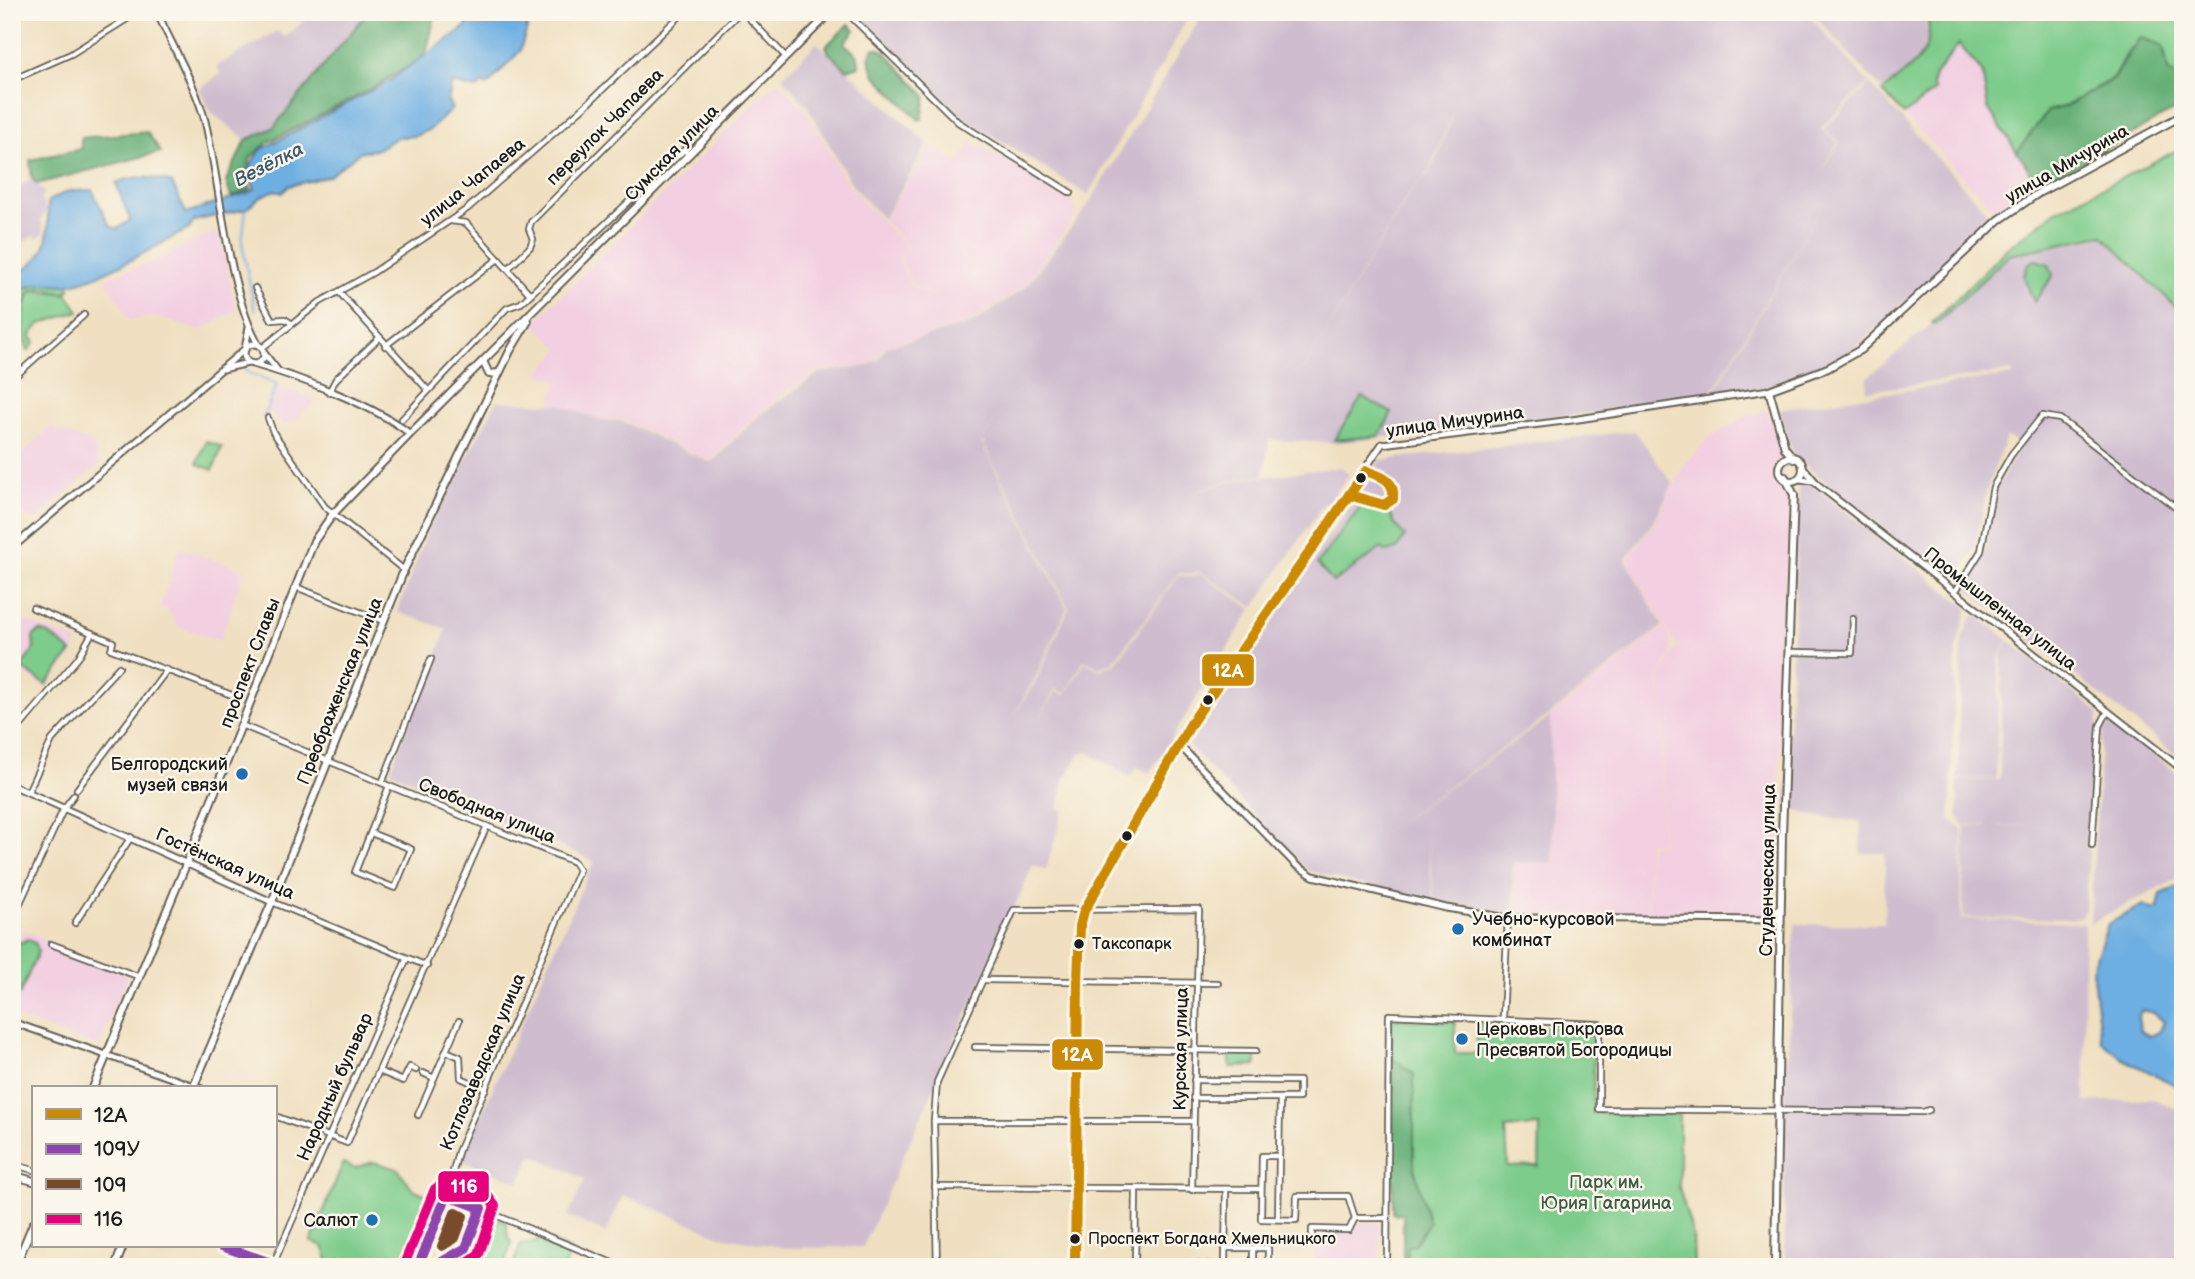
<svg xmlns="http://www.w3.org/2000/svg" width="2195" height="1279" font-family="'Balsamiq Sans',sans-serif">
<rect width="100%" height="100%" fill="#fbf7ec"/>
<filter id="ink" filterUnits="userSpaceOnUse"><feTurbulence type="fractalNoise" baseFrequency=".0143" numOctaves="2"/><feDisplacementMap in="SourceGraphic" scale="14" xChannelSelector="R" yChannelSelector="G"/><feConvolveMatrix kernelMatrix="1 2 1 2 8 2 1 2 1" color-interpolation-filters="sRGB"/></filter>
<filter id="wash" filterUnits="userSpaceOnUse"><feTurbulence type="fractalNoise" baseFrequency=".00686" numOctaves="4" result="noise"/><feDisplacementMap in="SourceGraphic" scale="28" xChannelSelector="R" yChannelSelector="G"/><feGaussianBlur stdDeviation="1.57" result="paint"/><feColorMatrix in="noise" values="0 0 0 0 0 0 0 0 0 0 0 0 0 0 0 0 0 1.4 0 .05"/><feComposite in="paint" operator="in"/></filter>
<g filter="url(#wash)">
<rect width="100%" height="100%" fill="#f0e0c1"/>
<g fill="#f2cfe1">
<polygon points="1959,43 1982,72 1988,108 2040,187 1998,214 1904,115 1935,91 1932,85 1935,75"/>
<polygon points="778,80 805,109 849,187 905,246 899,260 911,286 946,301 912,284 901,260 906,245 884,220 930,145 958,163 971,142 1070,194 1077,214 1023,287 967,324 884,347 877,359 866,365 817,371 759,413 713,459 707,460 621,419 600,419 551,403 558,381 538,374 560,349 533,323"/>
<polygon points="215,231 218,237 221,236 236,310 200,331 157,317 129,320 105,278 160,259"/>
<polygon points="277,387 318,399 297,418 283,426 268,410"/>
<polygon points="1769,411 1789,495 1775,907 1766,916 1648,915 1650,845 1662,844 1663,716 1659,678 1677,647 1692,644 1676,645 1626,560 1656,520 1683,467 1708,438 1749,415"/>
<polygon points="50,427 93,443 99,465 34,520 12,511 12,464"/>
<polygon points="179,548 244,570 220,641 177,626 168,610 160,607 169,581 172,582 174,578 170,576"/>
<polygon points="12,616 78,641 74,653 46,688 12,665"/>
<polygon points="1664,627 1670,636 1672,651 1658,678 1662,716 1661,843 1648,843 1647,915 1514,914 1514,862 1554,862 1550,716"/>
<polygon points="25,929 52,945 128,976 99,1047 12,1016 12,951"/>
<polygon points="1358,1222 1380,1223 1379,1267 1315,1267 1316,1225 1357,1226"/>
</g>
<g fill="#cfbdcf" fill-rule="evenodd">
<polygon points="314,12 368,12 273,128 246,140 211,112 199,89 221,74 217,66 277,31 285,37"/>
<polygon points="855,12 1094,12 1095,15 1095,12 1191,12 1088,195 958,114"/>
<path d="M1204,12H1806L1869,83L1820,129L1838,142L1818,175L1840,142L1823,130L1870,84L1993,219L1850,353L1820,370L1770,386L1710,399L1835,184L1708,399L1336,443L1269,440L1264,475L1236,479L1204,488L1188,498L1205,489L1237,480L1341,467L1349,474L1329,502H1325L1254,607L1198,571L1191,574L1179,573L1113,662L1099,668L1084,660L1065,693L1055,689L1039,720L1056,691L1065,695L1085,662L1099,670L1115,664L1179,575L1192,577L1199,573L1252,609L1150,773L1137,767L1130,777L1087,752L1080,754L1064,780L1058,808L1063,811L1046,870L1033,865L863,1247L786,1248L720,1236L623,1195L606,1233L568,1216L585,1179L532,1155L519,1182L461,1160L594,861L390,771L447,629L397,612L428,530L497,401L560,405L600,420L621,421L707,461H713L760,415L819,373L866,366L878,360L886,347L968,325L982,317L1025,288L1087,207ZM1455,108L1437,158L1429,172L1410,193L1286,400L1409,193L1429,171ZM1001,410L982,441L1069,608L1037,679L1015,714L1021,719L1014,714L1035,678L1067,608L981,442Z"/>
<polygon points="1811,12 1925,12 1927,37 1921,56 1882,90"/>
<polygon points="817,43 928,144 883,219 852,185 808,107 782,77"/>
<polygon points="32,179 45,193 40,199 47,210 41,220 44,233 37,239 34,235 12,250 12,189"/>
<polygon points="2102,237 2183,316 2183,761 1964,586 1977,567 1987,543 1996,488 2022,444 2006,437 1987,489 1975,547 1957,582 1918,553 1918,556 1794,456 1778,409 2013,375 2013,371 1866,391 1868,377 1932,324 1936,324 2009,256"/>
<polygon points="1635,431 1673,484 1655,519 1625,560 1663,626 1549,715 1374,840 1550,717 1553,862 1513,862 1513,914 1435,903 1427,832 1433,902 1308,871 1189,746 1380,460"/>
<polygon points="1803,478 1968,608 1956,649 1950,819 1962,830 1961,919 2084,923 2085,1102 2153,1099 2183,1111 2183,1267 1785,1267 1785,1101 1795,924 1884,924 1885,853 1860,853 1861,822 1814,816 1786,807 1799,489"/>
<polygon points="1976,615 2008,640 1999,657 1996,779 1958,779 1962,639 1971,619"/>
<polygon points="2009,641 2098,712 2085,910 2080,917 2073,919 1963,918 1964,826 2058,826 1963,825 1958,817 1958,780 2000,780 2002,653"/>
<polygon points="2111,723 2183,777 2183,876 2090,923 2101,749 2104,729"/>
</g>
<g fill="#7ecc8b" stroke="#4d7454" stroke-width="2" fill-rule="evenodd">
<path d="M1926,12H2168L2183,20V81L2168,71L2163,46L2130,48L2113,78L2064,107L2048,111L2017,152L1988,108L1982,72L1959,44L1935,75L1932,85L1935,90L1904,115L1883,92C1908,65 1938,58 1926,12Z"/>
<polygon points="2183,147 2183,305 2177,308 2102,235 2009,255 1936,324 1932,323 2006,249 2056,211"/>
<polygon points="2035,260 2049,264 2053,276 2034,302 2024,276 2028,264"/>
<polygon points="45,281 68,284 70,290 64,293 45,288 30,290 24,305 13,313 15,316 12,318 16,306 15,298 18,291"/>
<path d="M35,290L67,294L79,311L40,324L30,336L35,342L28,351C21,336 21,301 35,290Z"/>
<polygon points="1362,397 1392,413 1379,436 1334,440"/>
<polygon points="206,441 222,447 213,470 197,464"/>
<polygon points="1362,505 1389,511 1395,525 1405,536 1397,549 1387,552 1382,548 1333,582 1317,564"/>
<polygon points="40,631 49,634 72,652 46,685 21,667 34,649 33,636"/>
<polygon points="29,939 36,944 38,952 20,994 12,997 12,960 19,943"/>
<path d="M1392,1019L1455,1022V1053H1477V1023L1515,1024L1517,1027L1594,1028L1593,1113L1679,1114V1187L1693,1236L1694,1267H1394L1403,1264V1214L1393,1213V1209ZM1540,1126L1539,1166L1508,1167L1506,1128Z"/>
<polygon points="1230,1053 1256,1053 1256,1066 1230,1067"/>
<polygon points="373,1162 398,1169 413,1189 433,1198 405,1267 335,1267 328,1260 323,1246 311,1242 343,1163 355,1168"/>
<polygon points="485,1213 506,1221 508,1237 512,1243 503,1267 461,1267 455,1259 470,1251"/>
<polygon points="541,1237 571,1250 564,1267 512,1267 521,1244 536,1242"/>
</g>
<g fill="#66b077" stroke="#41664a" stroke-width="2">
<polygon points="368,12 436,12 427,50 420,59 364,93 268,142 251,157 245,179 251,189 231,197 226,181 246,140 273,128"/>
<polygon points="849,24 855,30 844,43 858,56 859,66 847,70 829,53 826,46"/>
<polygon points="2140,37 2163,46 2168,71 2183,81 2183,105 2040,187 2017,152 2048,111 2064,107 2113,79"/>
<polygon points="874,48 883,50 926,96 922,119 919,120 874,74 869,57"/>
<polygon points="147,132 161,152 37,184 32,179 30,160 81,149 81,138"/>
<polygon points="1392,1058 1414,1074 1414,1167 1429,1223 1414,1245 1408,1246 1407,1267 1394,1267 1403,1264 1403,1214 1393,1213 1393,1209"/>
</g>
<g fill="#6dafe2" stroke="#44667f" stroke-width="2" fill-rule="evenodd">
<path d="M479,12L545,14L529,22L520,51L487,86L483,83L476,89L452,83L448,101L452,109L431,129L415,136L397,137L378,149L360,152L329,176L289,186L282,193L275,190L260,197L246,209L194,221L189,229C152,247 115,272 76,283C54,289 47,277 18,291L12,311V278C51,254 48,243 48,201L68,191L92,190L110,226L117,229L130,220L116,183C133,175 154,177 172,183L186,213L250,192L255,189C247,173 249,162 262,149L391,80L465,27Z"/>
<path d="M2183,885V1089L2123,1059L2101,1041L2092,969L2108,924L2143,905L2154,910L2158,908L2161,894ZM2142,1010L2154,1013L2164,1022L2160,1031L2150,1036L2140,1030L2138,1017Z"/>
</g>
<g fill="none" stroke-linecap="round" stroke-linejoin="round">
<g stroke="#6dafe2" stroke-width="2">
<polyline points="246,209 242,243 255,311"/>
<polyline points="244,365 245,371 277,384 264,417"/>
</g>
</g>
</g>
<g filter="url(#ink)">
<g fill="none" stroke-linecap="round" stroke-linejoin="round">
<defs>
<g id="minor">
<polyline points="743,12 786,57"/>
<polyline points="846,12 958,122 1071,193"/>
<polyline points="12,80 71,54 138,12"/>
<polyline points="451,221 466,223 530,294"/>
<polyline points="509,268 530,247 533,239 529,229 531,222 740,12"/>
<polyline points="255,288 272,320 285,319 291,323"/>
<polyline points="339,292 427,389"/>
<polyline points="385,346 498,259"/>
<polyline points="262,348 320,302 374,272 467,209 585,106 684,12"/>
<polyline points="12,379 84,315"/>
<polyline points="329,392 336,379 378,339"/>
<polyline points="268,418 273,432 325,507 404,570"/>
<polyline points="402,419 507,308 521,303 684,150 689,154"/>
<polyline points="296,587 383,621"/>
<polyline points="1955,592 1981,551 1993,487 2011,455 2042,416 2060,419 2183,513"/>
<polyline points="33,608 113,642 111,649 237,697"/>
<polyline points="1789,652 1852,653 1853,619"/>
<polyline points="241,725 574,862 579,870 458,1152 447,1195 418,1267"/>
<polyline points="12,736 78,658 92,633"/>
<polyline points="382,783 431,659"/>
<polyline points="77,789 167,670"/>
<polyline points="28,792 52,740 119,667"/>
<polyline points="371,833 411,849 395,888 355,872 389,786"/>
<polyline points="2092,845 2100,726 2108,711"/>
<polyline points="272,902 427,966"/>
<polyline points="12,920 64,808 74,795"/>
<polyline points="75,923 131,837"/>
<polyline points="51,944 140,977"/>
<polyline points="983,980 1218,983"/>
<polyline points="1503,1017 1508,918"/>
<polyline points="975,1047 1256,1051"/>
<polyline points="446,1051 460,1057 461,1078 486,1089"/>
<polyline points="379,1071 403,1081 410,1067 416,1070"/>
<polyline points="423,1073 434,1078"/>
<polyline points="194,1086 201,1088"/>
<polyline points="1193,1098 1299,1098 1299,1081 1194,1080"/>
<polyline points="418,1115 459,1021"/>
<polyline points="275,1116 347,1143 487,826"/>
<polyline points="934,1121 1193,1121"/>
<polyline points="1279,1156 1262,1156 1261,1219 1296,1220 1297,1196 1348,1196 1355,1218 1387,1218"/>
<polyline points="12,1164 33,1170"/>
<polyline points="935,1187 1261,1189"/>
<polyline points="447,1195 622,1267"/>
<polyline points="1278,1219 1280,1099"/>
<polyline points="1312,1241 1312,1229 1349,1230 1355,1218"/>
<polyline points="1225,1248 1268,1248 1268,1264 1253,1264 1252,1267"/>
<polyline points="1135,1264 1225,1265"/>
<polyline points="1253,1264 1253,1248"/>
<polyline points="1225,1265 1226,1189"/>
<polyline points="1135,1266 1136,1190"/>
<polyline points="272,1267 407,958"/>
<polyline points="937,1267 934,1121 937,1082 1014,910 1199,909 1192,1190"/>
<polyline points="1387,1267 1389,1015 1599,1024 1599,1109 1923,1112 1929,1110"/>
</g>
<g id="tertiary">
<path d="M157,12C172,46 196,86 205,121C221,187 227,289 259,346"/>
<circle cx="254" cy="354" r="10"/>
<polyline points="264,353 278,371"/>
<path d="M253,364C296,376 377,406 410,434"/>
<polyline points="223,369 248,363"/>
<polyline points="1803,467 1818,485 2183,770"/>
<polyline points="1800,479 1813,481"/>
<polyline points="12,548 245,349 249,327"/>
<polyline points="1179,745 1296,865 1313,876 1446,908 1508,918 1780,920"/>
<polyline points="12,785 272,902"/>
<polyline points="1767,919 1780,908"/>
<polyline points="12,1022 194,1086"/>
<polyline points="1075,1267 1078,982 1080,926 1084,911 1192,722 1382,444 1572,420 1769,390"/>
</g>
<g id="secondary">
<circle cx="1791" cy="469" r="12"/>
<polyline points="1794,459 1785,448 1769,390 1828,368 1860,350 1999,220 2040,192 2183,115"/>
<polyline points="1775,1267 1782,835 1794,495 1785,477"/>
</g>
<g id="primary">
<polyline points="483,361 489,374 499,373"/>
<polyline points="93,1088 187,862 314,541 333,514 410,434 831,12"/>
<polyline points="193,1088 272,902 404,570 510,351 528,321"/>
<polyline points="12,1175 33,1181"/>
<polyline points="222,1246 283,1267"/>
<polyline points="15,1267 33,1224"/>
<polyline points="115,1267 123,1246"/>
</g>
</defs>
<use href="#minor" stroke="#666156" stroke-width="8"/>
<use href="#tertiary" stroke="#666156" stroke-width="9"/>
<use href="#secondary" stroke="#666156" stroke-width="10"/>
<use href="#primary" stroke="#666156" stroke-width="10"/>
<use href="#minor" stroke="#fff" stroke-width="4.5"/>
<use href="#tertiary" stroke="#fff" stroke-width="5"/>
<use href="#secondary" stroke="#fff" stroke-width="6"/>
<use href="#primary" stroke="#fff" stroke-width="6"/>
<defs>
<g id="bus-1">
<path d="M1366,471C1382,477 1395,479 1393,499L1384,505L1349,495Z"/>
<polyline points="1075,1267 1078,982 1080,926 1084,911 1192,722 1349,495"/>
</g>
<g id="bus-2">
<polyline points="222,1246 282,1267"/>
<polyline points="418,1267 447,1195 481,1208 466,1248 433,1267"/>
</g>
<polygon id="bus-3" points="455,1213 463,1216 455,1238 442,1246"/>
<polyline id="bus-4" points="405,1262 435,1189 448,1181 487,1195 495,1206 479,1254 461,1267"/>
</defs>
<use href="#bus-1" stroke="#fbf7ec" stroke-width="16"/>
<use href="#bus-2" stroke="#fbf7ec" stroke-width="16"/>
<use href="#bus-3" stroke="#fbf7ec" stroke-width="16"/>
<use href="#bus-4" stroke="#fbf7ec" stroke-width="16"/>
<use href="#bus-1" stroke="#cb8a06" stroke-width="10"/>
<use href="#bus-2" stroke="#8e44ad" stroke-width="10"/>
<use href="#bus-3" stroke="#7a4b2a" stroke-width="10"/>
<use href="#bus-4" stroke="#e5007d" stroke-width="10"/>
</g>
</g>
<g fill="#1c1c1c" stroke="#fbf7ec" stroke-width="2.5">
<circle cx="1361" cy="478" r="6"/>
<circle cx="1208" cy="700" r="6"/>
<circle cx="1127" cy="836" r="6"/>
<circle cx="1079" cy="944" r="6"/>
<circle cx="1075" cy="1239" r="6"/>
</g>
<g fill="#1f6fb2" stroke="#fbf7ec" stroke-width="2.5">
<circle cx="242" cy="774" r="7"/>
<circle cx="1458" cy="929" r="7"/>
<circle cx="1462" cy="1039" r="7"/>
<circle cx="372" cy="1220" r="7"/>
</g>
<g text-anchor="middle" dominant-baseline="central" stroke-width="5" stroke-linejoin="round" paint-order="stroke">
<g font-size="16" fill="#1c1c1c" stroke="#fbf7ec" text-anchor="start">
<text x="1092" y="944">Таксопарк</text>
<text x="1088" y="1239">Проспект Богдана Хмельницкого</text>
</g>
<g font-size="18" fill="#1c1c1c" stroke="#fbf7ec">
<text transform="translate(605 127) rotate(-45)">переулок Чапаева</text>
<text transform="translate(672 153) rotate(-46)">Сумская улица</text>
<text transform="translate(2067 164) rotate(-30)">улица Мичурина</text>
<text transform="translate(473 182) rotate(-39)">улица Чапаева</text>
<text transform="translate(1455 422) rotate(-8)">улица Мичурина</text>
<text transform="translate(2000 609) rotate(38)">Промышленная улица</text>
<text transform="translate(250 663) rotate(-69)">проспект Славы</text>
<text transform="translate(340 691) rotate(-68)">Преображенская улица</text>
<text transform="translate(487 811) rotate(22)">Свободная улица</text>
<text transform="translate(225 864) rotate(24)">Гостёнская улица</text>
<text transform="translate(1768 870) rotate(-89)">Студенческая улица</text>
<text transform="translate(1181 1049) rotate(-89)">Курская улица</text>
<text transform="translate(483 1062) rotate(-67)">Котлозаводская улица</text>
<text transform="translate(335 1087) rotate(-66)">Народный бульвар</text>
</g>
<g font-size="18" fill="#1c1c1c" stroke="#fbf7ec" text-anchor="end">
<text x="228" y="764">Белгородский<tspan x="228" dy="21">музей связи</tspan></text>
<text x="1472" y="919" text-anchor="start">Учебно-курсовой<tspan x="1472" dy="21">комбинат</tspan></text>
<text x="1476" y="1029" text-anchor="start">Церковь Покрова<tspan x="1476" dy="21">Пресвятой Богородицы</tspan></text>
<text x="358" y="1220">Салют</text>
</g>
<g font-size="18" fill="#3e5a43" stroke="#fbf7ec">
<text x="1606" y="1182">Парк им.<tspan x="1606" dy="21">Юрия Гагарина</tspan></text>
</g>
<g font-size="19" font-style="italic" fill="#3c576b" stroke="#fbf7ec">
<text transform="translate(269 165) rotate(-27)">Везёлка</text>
</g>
</g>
<g stroke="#fbf7ec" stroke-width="2.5">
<rect x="1201" y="653" width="54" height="34" rx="7" fill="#cb8a06"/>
<rect x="1051" y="1038" width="53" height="33" rx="7" fill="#cb8a06"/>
<rect x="437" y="1170" width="53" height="33" rx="7" fill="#e5007d"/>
</g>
<g font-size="19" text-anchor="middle" font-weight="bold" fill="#fff">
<text x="1228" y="677">12А</text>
<text x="1077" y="1061">12А</text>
<text x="464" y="1193">116</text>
</g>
<rect width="2195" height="1279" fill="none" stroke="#fbf7ec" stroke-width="42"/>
<rect x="32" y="1086" width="245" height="161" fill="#fbf7ec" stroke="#a29f99" stroke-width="2"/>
<rect x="46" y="1109" width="35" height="10" fill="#cb8a06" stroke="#a29f99" stroke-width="2"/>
<text x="94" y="1122" font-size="21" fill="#1c1c1c">12А</text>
<rect x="46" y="1144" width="35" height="10" fill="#8e44ad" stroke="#a29f99" stroke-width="2"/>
<text x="94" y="1156" font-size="21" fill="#1c1c1c">109У</text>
<rect x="46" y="1179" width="35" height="10" fill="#7a4b2a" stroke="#a29f99" stroke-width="2"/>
<text x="94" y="1192" font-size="21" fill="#1c1c1c">109</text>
<rect x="46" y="1214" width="35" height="10" fill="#e5007d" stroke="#a29f99" stroke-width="2"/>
<text x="94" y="1226" font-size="21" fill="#1c1c1c">116</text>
</svg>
